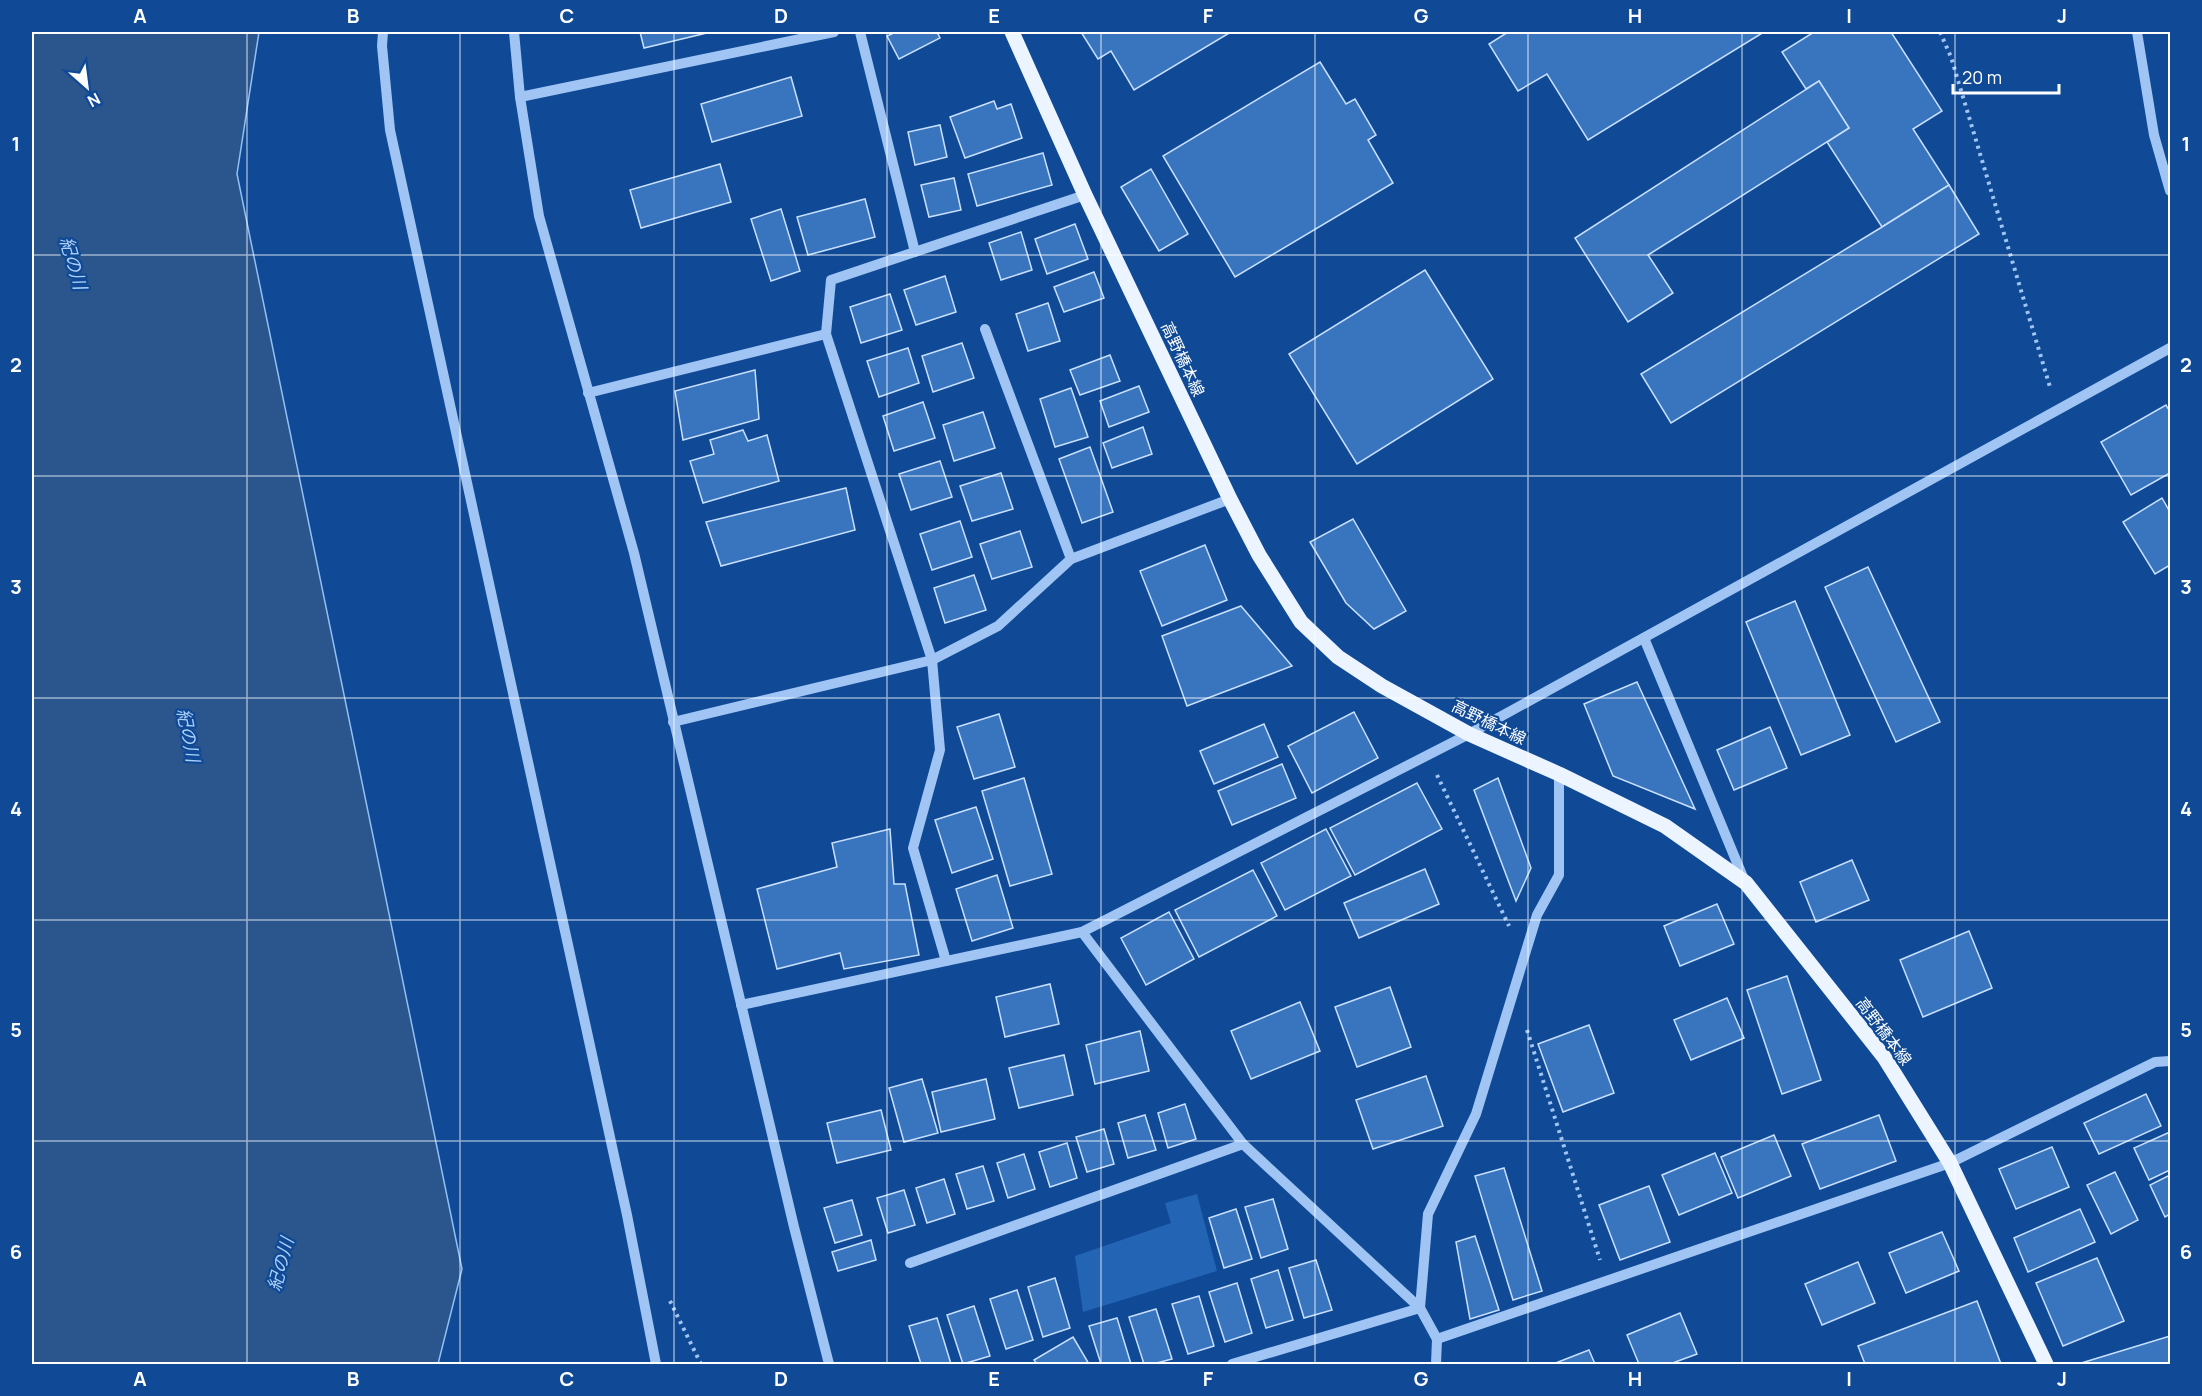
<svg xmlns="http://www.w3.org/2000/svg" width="2202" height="1396" font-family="Manrope,'Noto Sans JP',sans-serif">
<rect width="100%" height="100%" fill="#104a96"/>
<polygon fill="#2364b5" points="1197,1194 1217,1271 1083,1312 1075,1256 1171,1223 1165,1203"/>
<polygon fill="#2a558d" stroke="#91c0f7" stroke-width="1.5" points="32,32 259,32 237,174 462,1269 438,1364 32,1364"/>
<g fill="#3974be" stroke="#c8e0fe" stroke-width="1.5">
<polygon points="640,32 711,32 644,48"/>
<polygon points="896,32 937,32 940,38 899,59 887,36"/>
<polygon points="1081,32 1231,32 1134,90 1111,51 1098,59"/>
<polygon points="1508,32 1764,32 1588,140 1547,74 1518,91 1489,44"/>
<polygon points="1814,32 1891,32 1942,111 1913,129 1949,185 1882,227 1827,142 1849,128 1819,81 1806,89 1782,52"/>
<polygon points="1320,62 1346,104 1355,99 1376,135 1368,140 1393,183 1235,277 1163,156"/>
<polygon points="791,77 802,116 712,142 701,104"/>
<polygon points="1819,81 1849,128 1648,255 1673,293 1628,322 1575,238"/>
<polygon points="994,101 997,109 1011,104 1022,138 965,158 950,117"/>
<polygon points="940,125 947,157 915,165 908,132"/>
<polygon points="1043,153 1052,185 977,206 968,174"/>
<polygon points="720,164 731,202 641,228 630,190"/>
<polygon points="1151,169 1188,234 1159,251 1121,187"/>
<polygon points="954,178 961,210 929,217 921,185"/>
<polygon points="1949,185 1979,234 1671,423 1641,374 1882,227"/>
<polygon points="865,199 875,237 808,255 797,217"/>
<polygon points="781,209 800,271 771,281 751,219"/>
<polygon points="1075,224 1088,259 1047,274 1035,239"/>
<polygon points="1021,232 1032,270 1001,280 989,243"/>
<polygon points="1425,270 1493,379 1357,464 1289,354"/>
<polygon points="1094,272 1104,298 1064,312 1054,287"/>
<polygon points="945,276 956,312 916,325 904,290"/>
<polygon points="890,294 902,330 861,343 850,307"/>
<polygon points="1048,303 1060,341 1028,351 1016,314"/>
<polygon points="962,343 974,378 933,392 922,356"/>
<polygon points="908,348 919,383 879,397 867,361"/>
<polygon points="1110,355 1120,381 1080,395 1070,370"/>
<polygon points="755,370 759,419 683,440 675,391"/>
<polygon points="1139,386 1149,412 1109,427 1100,401"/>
<polygon points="1071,388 1088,437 1055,447 1040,399"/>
<polygon points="923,402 935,438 894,451 883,416"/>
<polygon points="2166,405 2170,412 2170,473 2131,495 2101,442"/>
<polygon points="983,412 995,448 954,461 943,425"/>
<polygon points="1143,427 1152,454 1112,468 1103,443"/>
<polygon points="743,430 748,441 767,435 779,481 703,503 690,461 714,454 710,440"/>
<polygon points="1090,447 1113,512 1082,523 1059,459"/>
<polygon points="940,461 952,497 911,510 899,474"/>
<polygon points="1001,473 1013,509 972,521 960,486"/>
<polygon points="846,488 855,530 721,566 706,522"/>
<polygon points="2162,498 2170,512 2170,565 2155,574 2123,522"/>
<polygon points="1353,519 1406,611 1374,629 1346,603 1310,542"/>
<polygon points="960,521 972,557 932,570 920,534"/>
<polygon points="1020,531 1032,567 992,579 980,544"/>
<polygon points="1205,545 1227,600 1162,626 1140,571"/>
<polygon points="1868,567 1940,722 1896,742 1825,587"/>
<polygon points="974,575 986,610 945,623 934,588"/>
<polygon points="1795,601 1850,735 1801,755 1746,622"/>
<polygon points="1241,606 1292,666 1187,706 1162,636"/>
<polygon points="1637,682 1695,809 1613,776 1584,704"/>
<polygon points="1354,712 1378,758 1312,793 1288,746"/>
<polygon points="999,714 1015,767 974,779 957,727"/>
<polygon points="1264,724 1278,757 1214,784 1200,751"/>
<polygon points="1770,727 1787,768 1734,790 1717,750"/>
<polygon points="1282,764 1296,798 1232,825 1218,791"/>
<polygon points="1024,778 1052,874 1010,886 982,791"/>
<polygon points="1498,778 1531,868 1516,901 1474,790"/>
<polygon points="1417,783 1442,829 1355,875 1330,828"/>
<polygon points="976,807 993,859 952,873 935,820"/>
<polygon points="890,829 894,884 905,884 919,955 844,969 840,953 777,969 757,889 837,867 832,843"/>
<polygon points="1326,829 1351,876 1285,910 1261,863"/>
<polygon points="1852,860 1869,900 1816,922 1800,882"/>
<polygon points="1425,869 1439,904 1359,938 1344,903"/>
<polygon points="1253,870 1277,916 1199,957 1175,910"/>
<polygon points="997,875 1013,928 972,941 956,889"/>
<polygon points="1717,904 1734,944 1680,966 1664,926"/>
<polygon points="1169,912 1194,959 1146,985 1121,938"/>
<polygon points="1969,931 1992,988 1923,1017 1900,960"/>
<polygon points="1787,976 1821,1080 1782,1094 1747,990"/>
<polygon points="1050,984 1059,1024 1005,1037 996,997"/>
<polygon points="1390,987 1411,1047 1357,1067 1335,1007"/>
<polygon points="1727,998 1744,1038 1691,1060 1674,1020"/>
<polygon points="1300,1002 1320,1051 1251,1079 1231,1031"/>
<polygon points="1589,1025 1614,1093 1563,1112 1538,1044"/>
<polygon points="1140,1031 1149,1071 1095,1084 1086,1045"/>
<polygon points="1064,1055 1073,1095 1019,1108 1009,1068"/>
<polygon points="1426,1076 1443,1126 1373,1149 1356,1100"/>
<polygon points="922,1079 938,1133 904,1142 889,1088"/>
<polygon points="986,1079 995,1119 941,1132 932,1092"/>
<polygon points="2146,1094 2161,1126 2099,1154 2084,1123"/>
<polygon points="1185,1104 1196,1139 1168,1148 1158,1113"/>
<polygon points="881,1110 891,1150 837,1163 827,1123"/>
<polygon points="1145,1115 1156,1150 1128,1158 1118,1123"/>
<polygon points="1879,1115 1896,1161 1820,1189 1802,1144"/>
<polygon points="1104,1129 1114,1164 1087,1172 1076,1137"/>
<polygon points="2170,1132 2170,1170 2149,1180 2134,1148"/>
<polygon points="1774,1135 1791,1176 1738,1198 1721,1157"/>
<polygon points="1067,1143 1077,1178 1050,1187 1039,1152"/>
<polygon points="2052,1147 2069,1187 2016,1209 1999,1169"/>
<polygon points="1715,1153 1732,1193 1679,1215 1662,1175"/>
<polygon points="1024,1154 1035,1189 1008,1198 997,1163"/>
<polygon points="983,1166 994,1201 967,1209 956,1174"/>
<polygon points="1504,1168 1542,1291 1513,1300 1475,1176"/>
<polygon points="2115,1172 2138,1220 2111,1234 2087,1185"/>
<polygon points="2170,1175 2170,1214 2165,1217 2150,1185"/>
<polygon points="944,1179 955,1214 927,1223 916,1188"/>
<polygon points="1649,1186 1670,1242 1620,1260 1599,1205"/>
<polygon points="904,1190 915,1225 888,1233 877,1198"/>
<polygon points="1273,1199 1288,1249 1261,1258 1245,1207"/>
<polygon points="852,1200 862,1235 835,1243 824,1208"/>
<polygon points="1236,1209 1252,1259 1224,1268 1209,1218"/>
<polygon points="2080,1209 2095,1242 2028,1272 2014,1238"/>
<polygon points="1942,1232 1959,1271 1906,1293 1889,1253"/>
<polygon points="1475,1236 1499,1310 1470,1319 1456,1242"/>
<polygon points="871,1240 876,1260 838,1271 832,1252"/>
<polygon points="2097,1258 2124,1321 2063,1346 2036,1283"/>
<polygon points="1316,1260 1332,1310 1304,1318 1289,1268"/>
<polygon points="1858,1262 1875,1303 1822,1325 1805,1284"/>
<polygon points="1278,1270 1293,1320 1266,1328 1251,1279"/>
<polygon points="1055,1278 1070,1328 1043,1337 1028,1287"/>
<polygon points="1237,1283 1252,1333 1225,1342 1209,1292"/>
<polygon points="1017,1290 1033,1340 1006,1349 990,1299"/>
<polygon points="1199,1296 1214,1346 1188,1354 1172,1304"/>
<polygon points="1977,1301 2001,1364 1865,1364 1858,1346"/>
<polygon points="974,1306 990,1356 963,1364 947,1315"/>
<polygon points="1156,1309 1172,1359 1153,1364 1144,1364 1129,1317"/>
<polygon points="1680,1313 1697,1354 1670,1364 1639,1364 1627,1335"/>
<polygon points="937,1318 951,1364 921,1364 909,1326"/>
<polygon points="1117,1318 1131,1364 1101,1364 1089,1326"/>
<polygon points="2170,1336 2170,1364 2078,1364"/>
<polygon points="1073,1337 1089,1364 1037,1364 1034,1360"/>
<polygon points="1589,1350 1595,1364 1553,1364"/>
</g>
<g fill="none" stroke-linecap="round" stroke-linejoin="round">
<g stroke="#a0c5f4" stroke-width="4" stroke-dasharray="3 4.5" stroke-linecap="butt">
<polyline points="1940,32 1951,57 2050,387"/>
<polyline points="1437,775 1509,926"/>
<polyline points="1527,1030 1600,1260"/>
<polyline points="670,1301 701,1364"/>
</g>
<g stroke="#a0c5f4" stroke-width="10">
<polyline points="383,32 382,46 390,130 627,1215 656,1364"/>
<polyline points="514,32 520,97 539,216 634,553 794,1227 829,1364"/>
<polyline points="860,32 915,252"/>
<polyline points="2137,32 2154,135 2170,191"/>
<polyline points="520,97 834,32"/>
<polyline points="1085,195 831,280 826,334 932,660 998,626 1071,559 1230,499"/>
<polyline points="985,329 1071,559"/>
<polyline points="588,393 826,334"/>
<polyline points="1644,638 1745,882"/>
<polyline points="673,722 932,660 940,750 913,848 946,961"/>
<polyline points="1082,932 1469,734 2170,348"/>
<polyline points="741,1005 1082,932 1243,1144 1420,1308"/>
<polyline points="910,1263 1243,1144"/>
<polyline points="1437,1339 1950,1163 2155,1062 2170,1061"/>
<polyline points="1232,1364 1420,1308"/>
<polyline points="1436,1364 1437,1339 1420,1308 1428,1214 1476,1114 1537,915 1559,875 1559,774"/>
</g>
<polyline stroke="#ecf4ff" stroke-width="15" points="1012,32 1085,195 1230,499 1259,555 1301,622 1338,657 1382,686 1469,734 1559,774 1665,826 1746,883 1884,1057 1950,1163 2046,1364"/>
</g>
<path fill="none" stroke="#fff" stroke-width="1.5" stroke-opacity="0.55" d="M247,32V1364M460,32V1364M674,32V1364M887,32V1364M1101,32V1364M1315,32V1364M1528,32V1364M1742,32V1364M1955,32V1364M32,255H2170M32,476H2170M32,698H2170M32,920H2170M32,1141H2170"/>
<g text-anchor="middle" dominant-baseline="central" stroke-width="4.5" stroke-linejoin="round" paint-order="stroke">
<g font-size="16" fill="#fff" stroke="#104a96">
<text transform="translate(1183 359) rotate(65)">高野橋本線</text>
<text transform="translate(1489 722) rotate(26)">高野橋本線</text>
<text transform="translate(1884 1031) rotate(53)">高野橋本線</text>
</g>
<g font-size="18" font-style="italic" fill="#acd0fa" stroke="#104a96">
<text transform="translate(74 263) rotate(74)">紀の川</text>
<text transform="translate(189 735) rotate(79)">紀の川</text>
<text transform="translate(280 1264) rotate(-75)">紀の川</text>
</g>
</g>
<rect width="2202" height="1396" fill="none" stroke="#104a96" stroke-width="66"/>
<g transform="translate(87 87) rotate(152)" stroke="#104a96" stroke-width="4.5" paint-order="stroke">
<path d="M0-4.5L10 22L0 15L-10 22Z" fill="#ffffff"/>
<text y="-9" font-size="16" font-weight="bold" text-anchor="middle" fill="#ffffff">N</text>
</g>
<path d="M1953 84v9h106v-9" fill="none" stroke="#ffffff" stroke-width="3"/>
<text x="1962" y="84" font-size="18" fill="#ffffff" stroke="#104a96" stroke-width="4.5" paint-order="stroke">20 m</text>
<rect x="33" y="33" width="2136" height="1330" fill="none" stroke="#fff" stroke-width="2"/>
<g font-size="20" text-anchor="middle" font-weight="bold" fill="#fff">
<text x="140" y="23">A</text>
<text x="353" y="23">B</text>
<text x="567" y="23">C</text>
<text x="781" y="23">D</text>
<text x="994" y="23">E</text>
<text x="1208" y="23">F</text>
<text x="1421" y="23">G</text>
<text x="1635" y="23">H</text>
<text x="1849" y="23">I</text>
<text x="2062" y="23">J</text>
<text x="16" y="151">1</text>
<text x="2186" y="151">1</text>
<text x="16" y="372">2</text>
<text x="2186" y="372">2</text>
<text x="16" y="594">3</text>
<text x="2186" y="594">3</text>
<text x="16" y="816">4</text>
<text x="2186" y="816">4</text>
<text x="16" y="1037">5</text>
<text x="2186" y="1037">5</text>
<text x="16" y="1259">6</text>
<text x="2186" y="1259">6</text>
<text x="140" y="1386">A</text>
<text x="353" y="1386">B</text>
<text x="567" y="1386">C</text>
<text x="781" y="1386">D</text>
<text x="994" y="1386">E</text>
<text x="1208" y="1386">F</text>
<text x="1421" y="1386">G</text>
<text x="1635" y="1386">H</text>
<text x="1849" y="1386">I</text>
<text x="2062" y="1386">J</text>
</g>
</svg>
